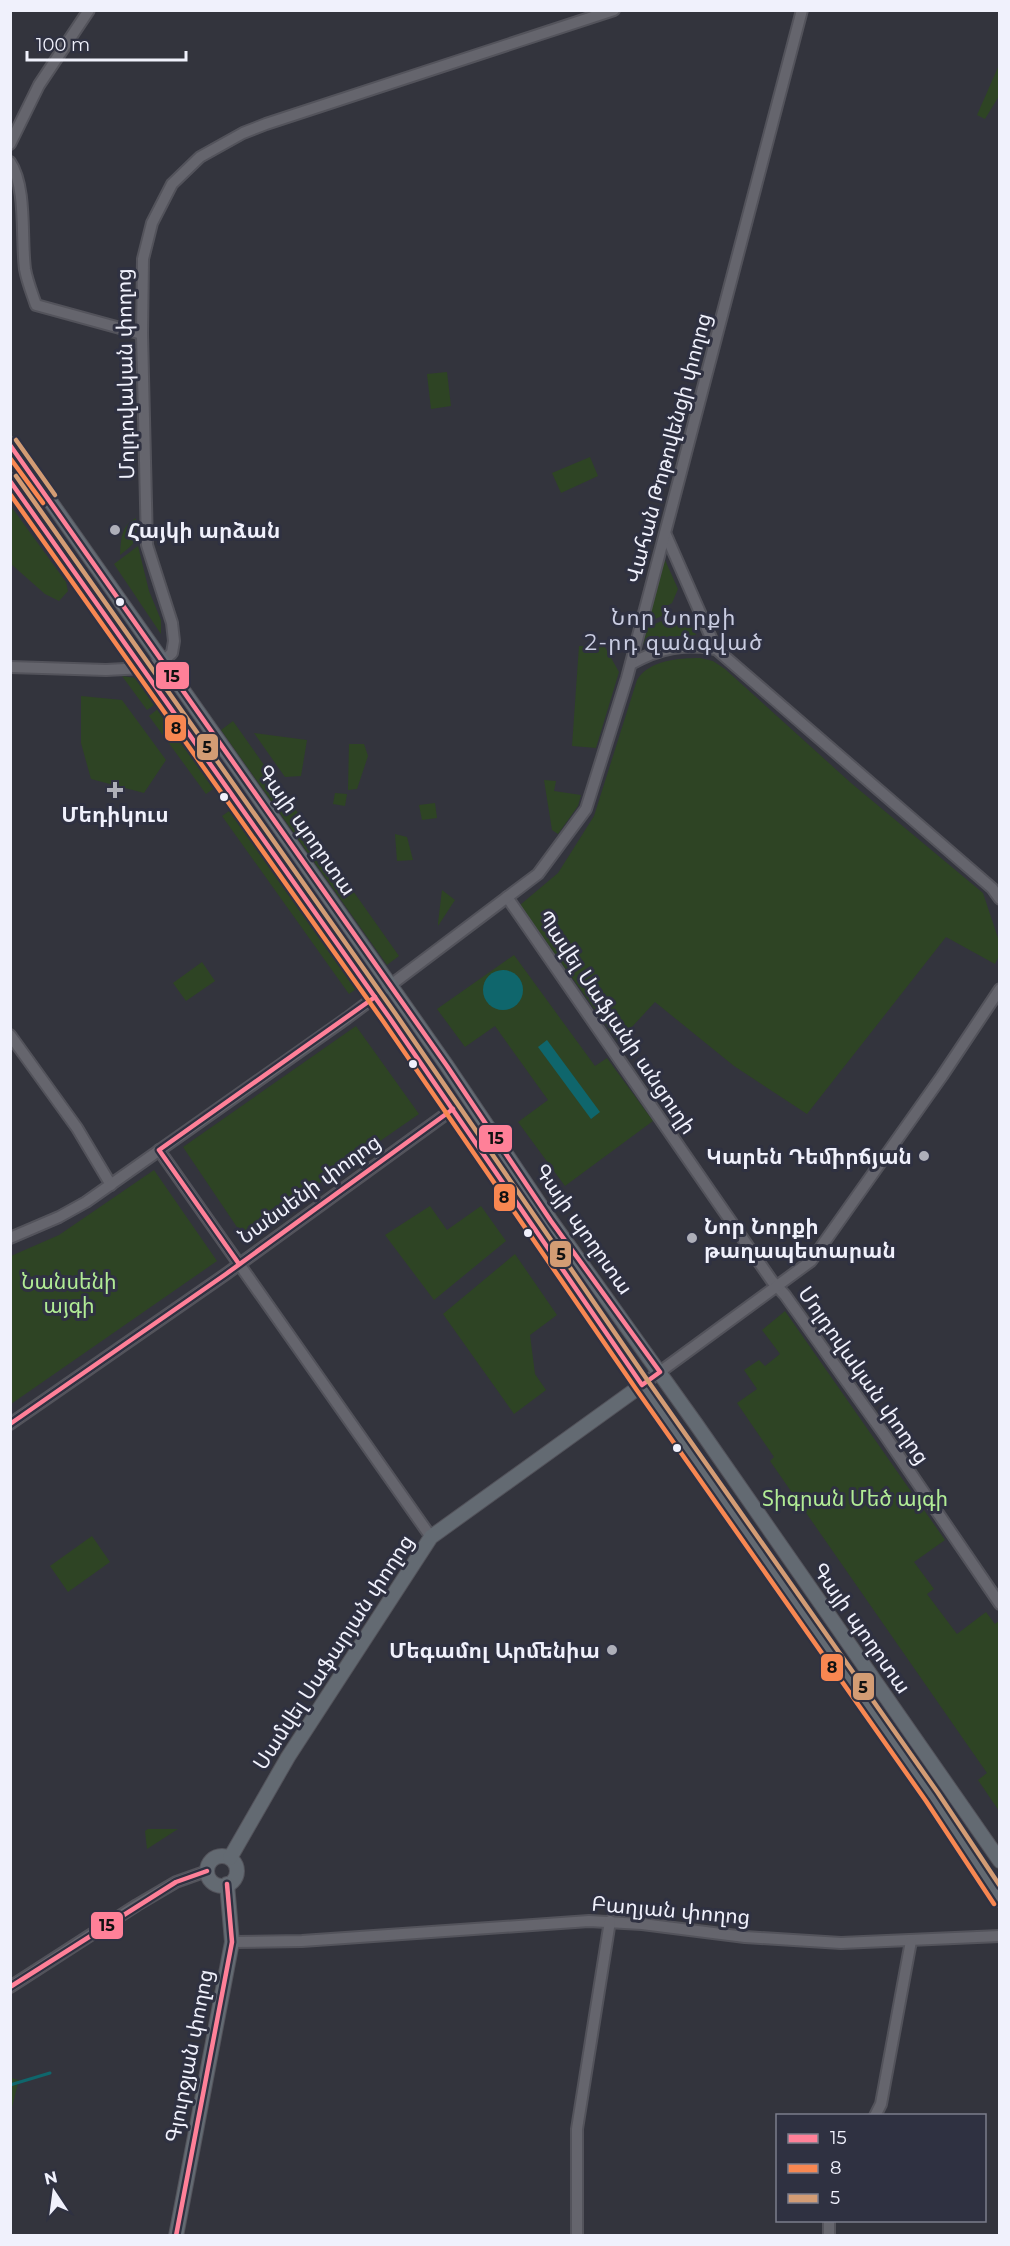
<svg xmlns="http://www.w3.org/2000/svg" width="1010" height="2246" font-family="Montserrat,'Noto Sans Armenian',sans-serif">
<rect width="100%" height="100%" fill="#33343d"/>
<g fill="#2e4424">
<polygon points="999,65 999,96 985,119 977,115"/>
<polygon points="447,372 451,406 431,409 427,374"/>
<polygon points="590,457 598,476 561,493 552,473"/>
<polygon points="10,505 66,582 68,591 59,601 45,594 11,564"/>
<path d="M136,518C136,541 139,541 120,555C121,539 121,526 136,518Z"/>
<polygon points="138,546 149,591 161,620 161,634 114,564"/>
<polygon points="665,560 678,589 672,603 663,608 662,616 648,622"/>
<polygon points="680,619 691,623 696,635 669,637 643,644 648,627 664,620 672,623"/>
<polygon points="579,646 605,647 619,672 596,748 572,746"/>
<path d="M700,658L713,661L725,669L851,783L983,893L999,941V956L995,964L946,937L807,1114L734,1066L655,1002L618,1042L520,905L558,873L594,816L637,680C649,660 679,658 700,658Z"/>
<polygon points="122,676 136,678 157,703 147,710"/>
<polygon points="81,696 122,700 166,760 144,793 91,779 81,743"/>
<polygon points="159,708 216,787 206,794 149,716"/>
<polygon points="233,721 399,956 387,965 221,730"/>
<polygon points="254,733 307,740 301,776 285,777"/>
<polygon points="349,744 364,744 368,756 357,789 348,790"/>
<polygon points="544,780 556,781 554,791 581,795 578,806 558,834 552,830"/>
<polygon points="335,793 347,794 345,806 333,804"/>
<polygon points="435,803 437,818 422,820 419,805"/>
<polygon points="232,809 359,987 349,994 222,816"/>
<polygon points="395,834 407,837 413,860 397,861"/>
<polygon points="442,890 455,900 438,926 438,923"/>
<polygon points="514,955 595,1066 607,1058 653,1121 565,1186 518,1122 548,1100 495,1026 465,1047 437,1009"/>
<polygon points="202,962 215,981 186,1001 173,983"/>
<polygon points="356,1026 419,1114 243,1236 183,1147"/>
<polygon points="154,1170 217,1261 11,1404 11,1256 59,1235"/>
<polygon points="430,1206 447,1230 481,1206 506,1241 434,1300 385,1235"/>
<polygon points="515,1254 557,1315 530,1335 535,1374 546,1390 514,1414 443,1314"/>
<polygon points="785,1311 945,1540 914,1562 934,1589 927,1594 957,1634 986,1612 995,1624 999,1621 999,1811 978,1780 987,1773 770,1461 774,1457 737,1403 757,1389 744,1370 759,1360 765,1366 780,1354 762,1330"/>
<polygon points="92,1536 110,1562 68,1592 50,1566"/>
<polygon points="148,1829 178,1829 147,1849 145,1831"/>
<polygon points="11,2078 19,2080 11,2111 10,2078"/>
</g>
<g fill="#0f666c">
<circle cx="503" cy="990" r="20"/>
<polygon points="547,1040 600,1112 591,1119 538,1047"/>
</g>
<g fill="none" stroke-linecap="round" stroke-linejoin="round">
<polyline stroke="#0f666c" stroke-width="3" points="10,2085 50,2073"/>
<defs>
<g id="minor">
<polyline points="10,144 39,85 89,10"/>
<path d="M10,162C27,187 21,238 25,269C27,281 32,293 36,305L142,334"/>
<polyline points="666,535 716,649 992,888 1000,899"/>
<path d="M631,664C659,648 684,643 716,649"/>
<polyline points="10,667 106,670 144,668 163,661 172,653 174,641 172,623 147,545 142,334 143,259 152,223 172,184 200,157 243,133 266,124 614,10"/>
<polyline points="507,897 772,1281 785,1295 884,1434 1000,1604"/>
<polyline points="10,1035 77,1128 111,1185"/>
<polyline points="159,1150 431,1537"/>
<polyline points="10,1238 59,1217 86,1202 347,1018 538,874 586,809 627,678 802,10"/>
<polyline points="642,1385 811,1261 942,1076 1000,989"/>
<polyline points="10,1424 226,1274 453,1109"/>
<polyline points="232,1942 302,1941 589,1921 642,1924 745,1937 841,1943 1000,1936"/>
<polyline points="10,1987 137,1905 176,1882 207,1871"/>
<polyline points="875,2116 881,2104 911,1941"/>
<polyline points="577,2236 577,2129 610,1921"/>
<polyline points="829,2236 829,2220"/>
</g>
<g id="major">
<polyline points="10,444 447,1066 551,1221 696,1424 1000,1861"/>
<polyline points="10,480 389,1017 642,1385 932,1797 1000,1900"/>
<circle cx="222" cy="1871" r="15"/>
<polyline points="230,1858 288,1757 431,1537 642,1385"/>
<polyline points="176,2236 232,1942 227,1884"/>
</g>
</defs>
<use href="#minor" stroke="#53535b" stroke-width="14"/>
<use href="#major" stroke="#53535b" stroke-width="16"/>
<use href="#minor" stroke="#65656d" stroke-width="10"/>
<use href="#major" stroke="#636a72" stroke-width="14"/>
<defs>
<g id="bus-1">
<polyline points="10,445 447,1066 551,1221 660,1372 642,1385 389,1017 10,481"/>
<polyline points="239,1264 159,1150 375,997"/>
<polyline points="10,1424 226,1274 453,1109"/>
<polyline points="10,1987 176,1882 207,1871"/>
<polyline points="176,2236 232,1942 227,1884"/>
</g>
<g id="bus-2">
<polyline points="10,458 43,503"/>
<polyline points="10,494 383,1021 636,1389 926,1801 994,1904"/>
</g>
<g id="bus-3">
<polyline points="16,440 55,495"/>
<polyline points="16,476 395,1013 648,1381 938,1793 1000,1886"/>
</g>
</defs>
<use href="#bus-1" stroke="#2f3141" stroke-width="9"/>
<use href="#bus-2" stroke="#2f3141" stroke-width="9"/>
<use href="#bus-3" stroke="#2f3141" stroke-width="9"/>
<use href="#bus-1" stroke="#ff8098" stroke-width="4.5"/>
<use href="#bus-2" stroke="#f88751" stroke-width="4.5"/>
<use href="#bus-3" stroke="#d39c74" stroke-width="4.5"/>
</g>
<g fill="#aeafb9" stroke="#2f3141" stroke-width="2">
<circle cx="115" cy="530" r="6"/>
<path d="M112 781h6v6h6v6h-6v6h-6v-6h-6v-6h6z"/>
<circle cx="924" cy="1156" r="6"/>
<circle cx="692" cy="1238" r="6"/>
<circle cx="612" cy="1650" r="6"/>
</g>
<g fill="#f0f1fc" stroke="#2f3141" stroke-width="2">
<circle cx="120" cy="602" r="5"/>
<circle cx="224" cy="797" r="5"/>
<circle cx="413" cy="1064" r="5"/>
<circle cx="528" cy="1233" r="5"/>
<circle cx="677" cy="1448" r="5"/>
</g>
<g text-anchor="middle" dominant-baseline="central" stroke-width="6" stroke-linejoin="round" paint-order="stroke">
<g font-size="21" fill="#f0f1fc" stroke="#2f3141">
<text transform="translate(125 374) rotate(-91)">Մոլդովական փողոց</text>
<text transform="translate(668 448) rotate(-75)">Վահան Թոթովենցի փողոց</text>
<text transform="translate(307 830) rotate(55)">Գայի պողոտա</text>
<text transform="translate(617 1022) rotate(56)">Պավել Սաֆյանի անցուղի</text>
<text transform="translate(309 1189) rotate(-36)">Նանսենի փողոց</text>
<text transform="translate(584 1229) rotate(55)">Գայի պողոտա</text>
<text transform="translate(864 1375) rotate(55)">Մոլդովական փողոց</text>
<text transform="translate(862 1628) rotate(55)">Գայի պողոտա</text>
<text transform="translate(333 1652) rotate(-57)">Սամվել Սաֆարյան փողոց</text>
<text transform="translate(671 1910) rotate(5)">Բաղյան փողոց</text>
<text transform="translate(189 2056) rotate(-79)">Գյուրջյան փողոց</text>
</g>
<g font-size="21" font-weight="bold" fill="#f0f1fc" stroke="#2f3141" text-anchor="start">
<text x="127" y="530">Հայկի արձան</text>
<text x="115" y="814" text-anchor="middle">Մեդիկուս</text>
<text x="912" y="1156" text-anchor="end">Կարեն Դեմիրճյան</text>
<text x="704" y="1226">Նոր Նորքի<tspan x="704" dy="24">թաղապետարան</tspan></text>
<text x="600" y="1650" text-anchor="end">Մեգամոլ Արմենիա</text>
</g>
<g font-size="21" fill="#b1ec95" stroke="#2f3141">
<text x="69" y="1281">Նանսենի<tspan x="69" dy="24">այգի</tspan></text>
<text x="855" y="1498">Տիգրան Մեծ այգի</text>
</g>
<g font-size="22" letter-spacing="1.5" fill="#c9cce1" stroke="#2f3141">
<text x="674" y="617">Նոր Նորքի<tspan x="674" dy="25">2-րդ զանգված</tspan></text>
</g>
</g>
<g stroke="#2f3141" stroke-width="2">
<rect x="155" y="661" width="35" height="29" rx="6" fill="#ff8098"/>
<rect x="164" y="714" width="23" height="28" rx="6" fill="#f88751"/>
<rect x="196" y="733" width="23" height="28" rx="6" fill="#d39c74"/>
<rect x="478" y="1124" width="35" height="29" rx="6" fill="#ff8098"/>
<rect x="493" y="1183" width="23" height="29" rx="6" fill="#f88751"/>
<rect x="549" y="1240" width="23" height="28" rx="6" fill="#d39c74"/>
<rect x="820" y="1653" width="24" height="29" rx="6" fill="#f88751"/>
<rect x="852" y="1672" width="23" height="29" rx="6" fill="#d39c74"/>
<rect x="90" y="1911" width="34" height="29" rx="6" fill="#ff8098"/>
</g>
<g font-size="16" text-anchor="middle" font-weight="bold" fill="#111">
<text x="172" y="682">15</text>
<text x="176" y="734">8</text>
<text x="207" y="753">5</text>
<text x="496" y="1144">15</text>
<text x="504" y="1203">8</text>
<text x="561" y="1260">5</text>
<text x="832" y="1673">8</text>
<text x="863" y="1693">5</text>
<text x="107" y="1931">15</text>
</g>
<rect width="1010" height="2246" fill="none" stroke="#f0f1fc" stroke-width="24"/>
<rect x="776" y="2114" width="210" height="108" fill="#2f3141" stroke="#7c7e8c" stroke-width="1.5"/>
<rect x="788" y="2134" width="30" height="9" fill="#ff8098" stroke="#7c7e8c" stroke-width="1.5"/>
<text x="830" y="2144" font-size="18" fill="#f0f1fc">15</text>
<rect x="788" y="2164" width="30" height="9" fill="#f88751" stroke="#7c7e8c" stroke-width="1.5"/>
<text x="830" y="2174" font-size="18" fill="#f0f1fc">8</text>
<rect x="788" y="2194" width="30" height="9" fill="#d39c74" stroke="#7c7e8c" stroke-width="1.5"/>
<text x="830" y="2204" font-size="18" fill="#f0f1fc">5</text>
<g transform="translate(54 2192) rotate(347)" stroke="#2f3141" stroke-width="4.5" paint-order="stroke">
<path d="M0-4.5L10 22L0 15L-10 22Z" fill="#f0f1fc"/>
<text y="-9" font-size="16" font-weight="bold" text-anchor="middle" fill="#f0f1fc">N</text>
</g>
<path d="M27 51v9h159v-9" fill="none" stroke="#f0f1fc" stroke-width="3"/>
<text x="36" y="51" font-size="18" fill="#f0f1fc" stroke="#2f3141" stroke-width="4.5" paint-order="stroke">100 m</text>
</svg>
